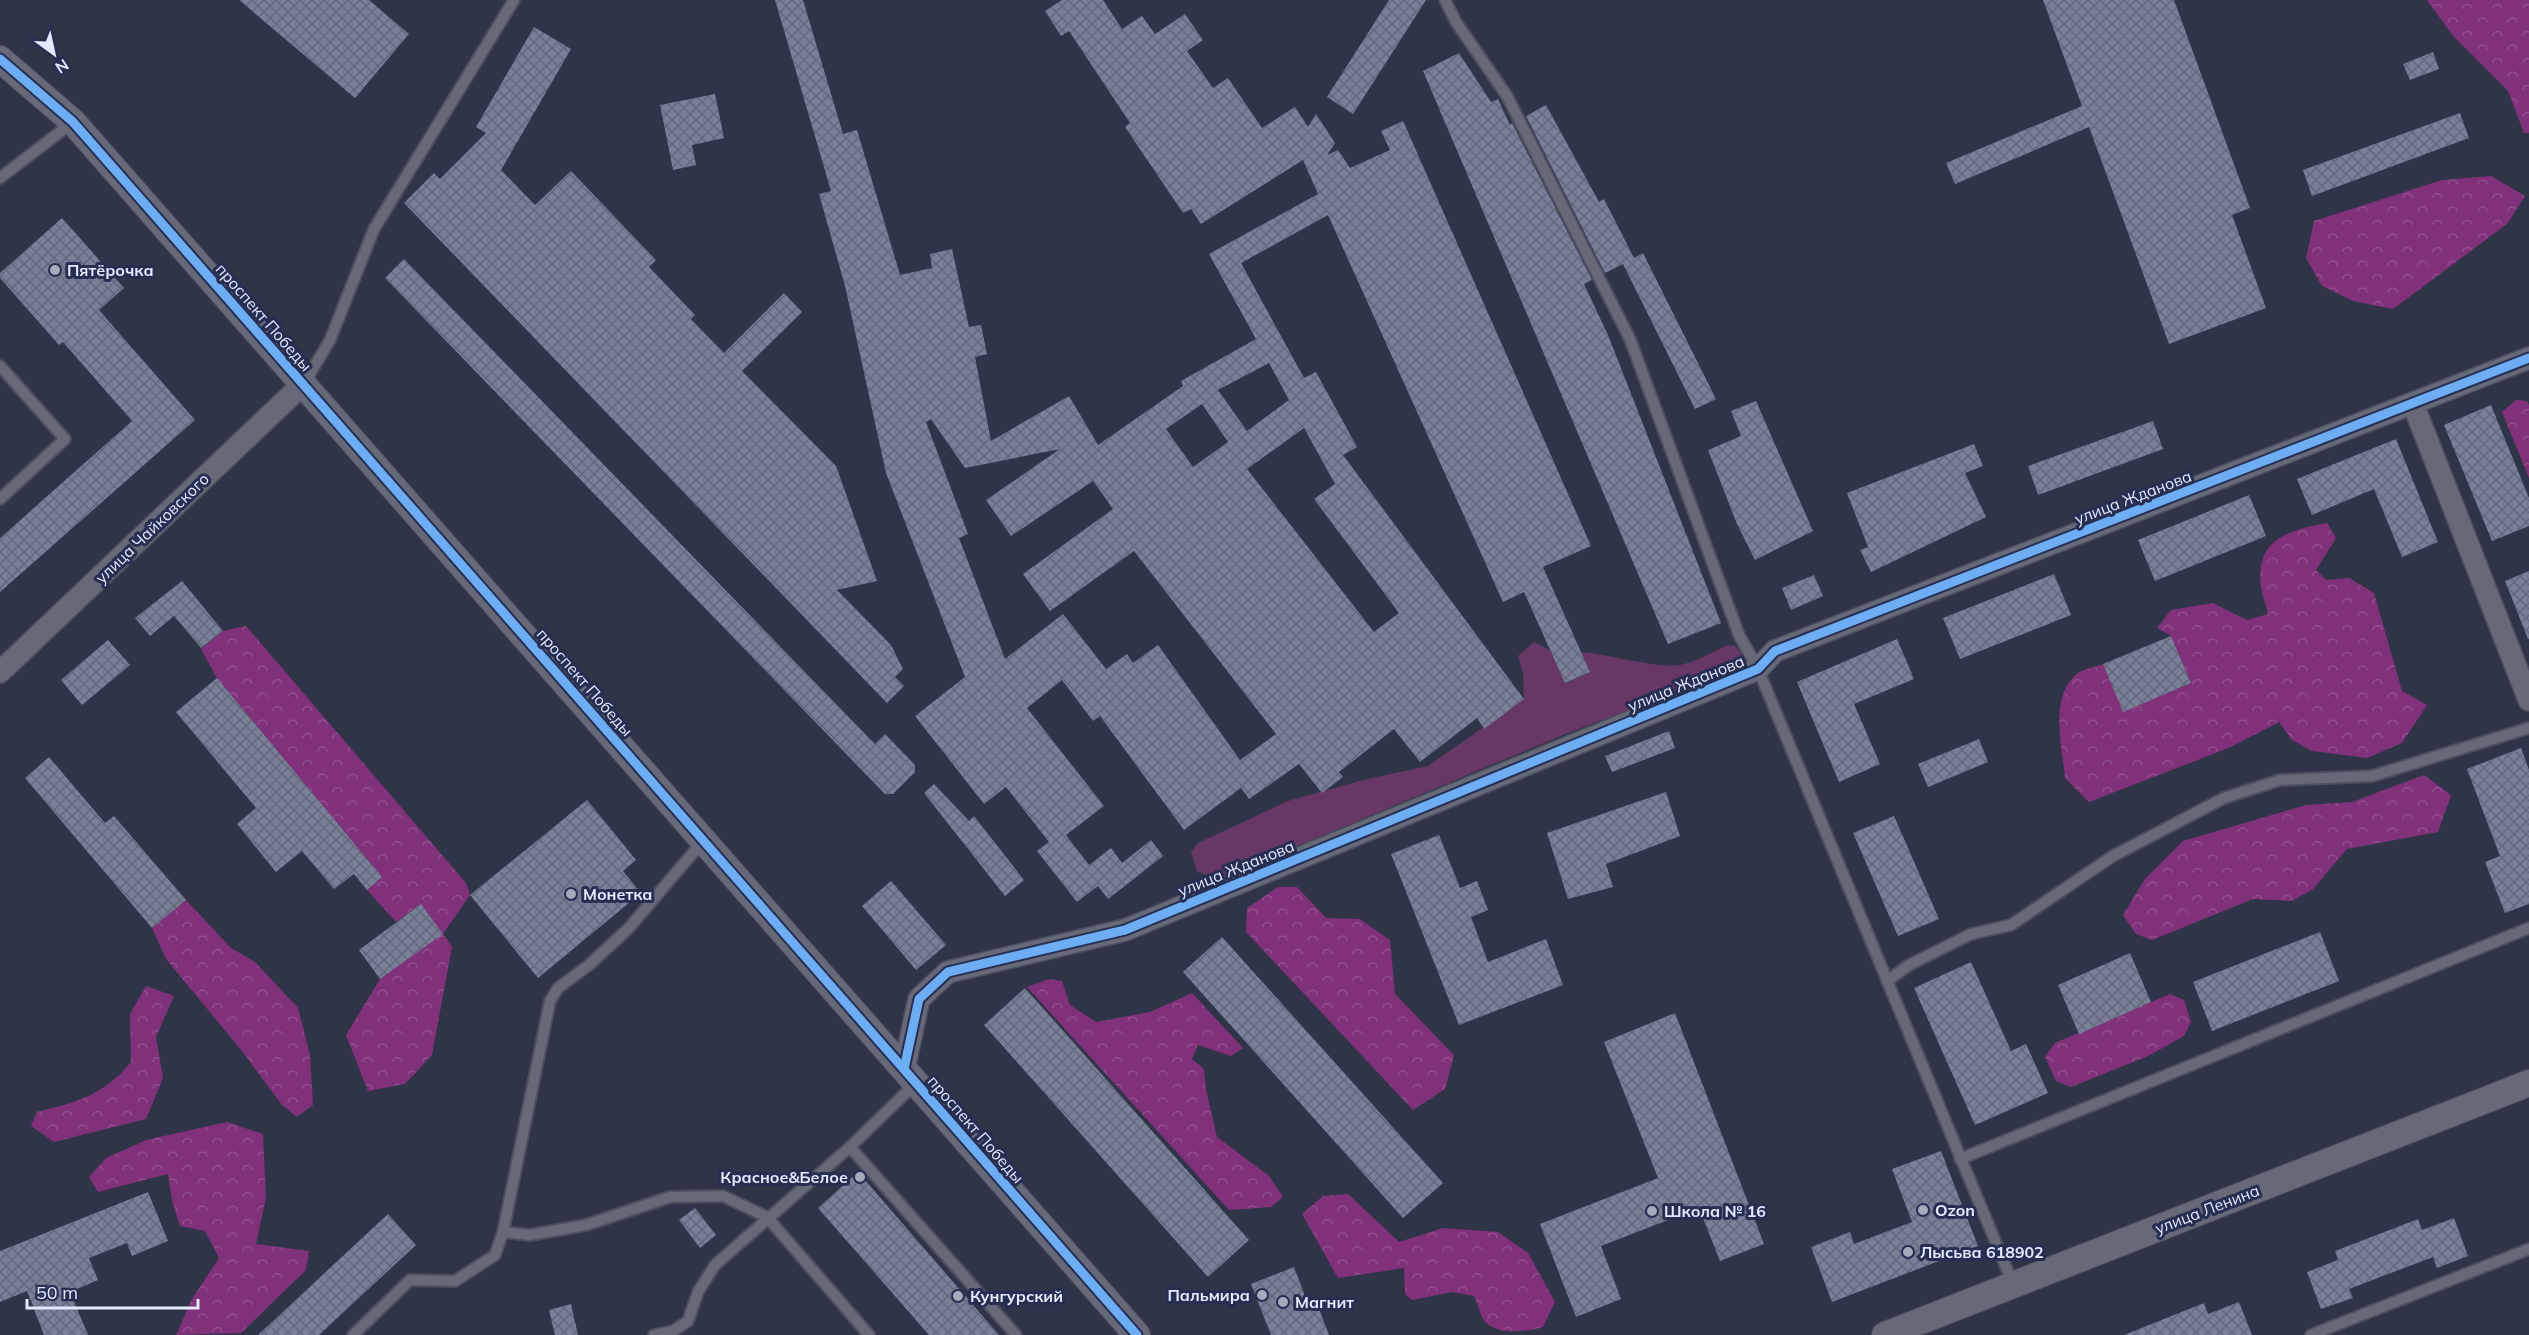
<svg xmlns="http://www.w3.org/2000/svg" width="2529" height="1335" font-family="Mulish,sans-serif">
<defs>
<pattern id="forest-crowns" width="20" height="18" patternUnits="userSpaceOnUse" patternTransform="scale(1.5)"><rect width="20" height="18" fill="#803179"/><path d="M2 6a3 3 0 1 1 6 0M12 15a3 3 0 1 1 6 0" fill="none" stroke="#924f8d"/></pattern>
<pattern id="building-cross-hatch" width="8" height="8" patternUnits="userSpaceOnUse" patternTransform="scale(1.5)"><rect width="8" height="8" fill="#797f99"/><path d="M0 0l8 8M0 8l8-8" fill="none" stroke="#64687a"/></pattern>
</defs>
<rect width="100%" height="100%" fill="#303448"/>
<path fill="#673865" d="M1534,642L1550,650L1566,683L1590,672L1581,652C1607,654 1658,669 1680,665C1696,662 1713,652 1728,645L1735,646L1742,654L1738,667L1701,687L1683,686L1636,712L1601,720L1558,737L1216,880L1197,871L1191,852L1198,843L1288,801L1363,780L1428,766L1524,699L1523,673L1518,656Z"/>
<g fill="url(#forest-crowns)">
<polygon points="2427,0 2529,0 2529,133 2524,133 2508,91 2453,36"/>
<polygon points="2491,176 2525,196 2507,224 2393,309 2353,301 2322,286 2306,258 2314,221 2442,180"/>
<polygon points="2516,400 2527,401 2529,405 2529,478 2502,412"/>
<path d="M2327,523L2336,538L2316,570L2326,580L2349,578L2374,593L2402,691L2427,705L2402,743L2367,758L2312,751L2292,740L2279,722L2231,747L2089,802L2065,778C2062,747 2049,696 2077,674C2083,669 2095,667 2103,664L2123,711L2191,683L2171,636L2157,628L2171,610L2213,603L2247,620L2268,614C2266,605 2262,595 2261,586C2255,539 2289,530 2327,523Z"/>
<polygon points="246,626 466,883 470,895 443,934 452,947 432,1055 405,1084 368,1091 346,1035 380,979 442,934 421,904 396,922 367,890 382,877 217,678 201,649 223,631"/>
<polygon points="2424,775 2451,795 2438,832 2347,849 2313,889 2292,901 2253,899 2152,940 2136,934 2123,915 2145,879 2183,841 2306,805 2352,802"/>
<polygon points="1278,887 1297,887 1326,918 1360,919 1390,940 1395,994 1454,1055 1445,1089 1413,1110 1246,932 1247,908"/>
<polygon points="186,900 231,948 255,962 298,1008 310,1055 313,1105 297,1117 282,1105 242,1051 166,959 152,928"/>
<polygon points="1049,979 1062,981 1070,1005 1096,1022 1150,1012 1192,993 1243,1048 1231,1056 1198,1045 1192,1059 1204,1069 1206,1090 1217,1137 1269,1176 1283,1197 1271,1207 1229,1210 1027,987"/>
<path d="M146,986L174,996L156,1037L163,1078L146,1119L54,1142L31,1126L37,1112C75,1103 106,1094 131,1062L130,1014Z"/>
<polygon points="2170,994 2184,1000 2191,1022 2184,1036 2148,1056 2071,1087 2056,1081 2045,1057 2055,1043"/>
<polygon points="227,1122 263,1134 266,1198 256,1244 309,1251 306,1270 241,1333 176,1335 192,1299 219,1258 205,1231 180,1226 172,1201 168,1174 98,1192 89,1177 106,1158 146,1140"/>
<path d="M1348,1194L1399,1242L1443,1228L1498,1232L1528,1253L1555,1302L1543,1327C1525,1332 1498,1335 1485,1322C1480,1315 1478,1304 1474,1296L1452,1292L1412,1300L1405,1294L1404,1268L1338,1278L1302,1214L1323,1196Z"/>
</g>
<g fill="url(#building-cross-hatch)" fill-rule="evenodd">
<polygon points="239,0 369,0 409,34 355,98"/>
<path d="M775,0H803L843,134L857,130L900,275L932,268L930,254L952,249L969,327L981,325L987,354L975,357L991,441L1069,396L1098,445L1183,386L1181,381L1256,339L1209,254L1318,194L1303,160L1201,224L1191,209L1183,213L1125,127L1130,123L1069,31L1061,36L1045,11L1062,0H1103L1122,29L1142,16L1155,34L1185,14L1203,40L1187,51L1213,88L1228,78L1262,128L1295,107L1308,127L1316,114L1335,143L1327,155L1338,150L1350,168L1390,150L1381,131L1403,121L1591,546L1543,567L1590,672L1565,683L1524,592L1503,602L1328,215L1241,263L1304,378L1316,372L1357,447L1343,455L1524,699L1484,729L1477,718L1420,762L1394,729L1339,772L1343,777L1322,793L1299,764L1249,799L1241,788L1184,830L1100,716L1093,721L1062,680L1027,708L1104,806L1066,835L1089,865L1111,848L1122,863L1151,840L1163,856L1108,899L1098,886L1077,902L1037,851L1049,842L1006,787L984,804L915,716L965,677L886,473L845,286L819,194L831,191ZM1269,363L1289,400L1247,431L1218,390ZM1202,404L1228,442L1193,467L1166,429ZM931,419L965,468L1060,449L986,500L1011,536L1093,481L1113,509L1023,574L1050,611L1134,551L1276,734L1240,760L1158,645L1133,663L1127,654L1106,669L1063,614L1005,659L959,538L968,534L926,422ZM1304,428L1335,484L1314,499L1399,613L1374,632L1247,469Z"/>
<polygon points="1389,0 1426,0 1353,114 1327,97"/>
<polygon points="2043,0 2174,0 2250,208 2232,215 2266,308 2169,344 2089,127 1955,184 1946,163 2082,106"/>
<polygon points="534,27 571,49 501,170 535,205 571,171 656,260 649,267 695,315 691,319 724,353 784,293 802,312 742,371 836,466 877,581 837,590 891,645 903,669 895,677 904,686 887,703 404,203 434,173 440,179 486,133 476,127"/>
<polygon points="2433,52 2439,69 2410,80 2403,64"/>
<polygon points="1459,53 1491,102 1498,99 1510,125 1512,123 1592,280 1584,284 1608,335 1721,623 1668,644 1423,71"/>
<polygon points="715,94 724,138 692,145 696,165 673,170 660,105"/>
<polygon points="1546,105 1599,202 1604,199 1634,258 1643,253 1716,399 1695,409 1623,264 1605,273 1526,116"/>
<polygon points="2460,113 2469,138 2312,196 2303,170"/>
<polygon points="62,218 124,288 99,310 195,420 0,592 0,538 132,421 63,342 59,345 0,278 0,273"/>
<polygon points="404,259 875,744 885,734 915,765 915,772 893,794 885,794 385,278"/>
<polygon points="1756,401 1813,531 1755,560 1737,524 1708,450 1741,436 1731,411"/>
<polygon points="2491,405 2529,498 2529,526 2492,541 2444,425"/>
<polygon points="2153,421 2163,449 2038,495 2028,466"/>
<polygon points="2396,439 2438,542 2402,557 2374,489 2312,515 2297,479"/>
<polygon points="1974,444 1983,466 1965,473 1986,517 1871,572 1860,550 1868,547 1847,493"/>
<polygon points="2249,495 2266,536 2155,581 2138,540"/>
<polygon points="2529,571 2529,639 2528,639 2505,581"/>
<polygon points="2054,574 2071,615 1960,659 1943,618"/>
<polygon points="1814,575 1823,596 1791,610 1782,588"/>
<polygon points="182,581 223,631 201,648 174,616 150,636 135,618"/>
<polygon points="2171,636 2191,683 2123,712 2103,664"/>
<polygon points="1897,639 1914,679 1854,704 1880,764 1839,782 1797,682"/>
<polygon points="108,640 130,665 82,705 61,680"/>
<polygon points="217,678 382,877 367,890 354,874 334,889 302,851 276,872 237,824 256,808 176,712"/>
<polygon points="1669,731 1675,748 1612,772 1605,756"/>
<polygon points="1979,739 1988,762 1928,787 1918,764"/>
<polygon points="2521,748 2529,770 2529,904 2505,913 2485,862 2500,856 2467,769"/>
<polygon points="49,757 105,823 114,816 186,900 152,928 25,778"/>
<polygon points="934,784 969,821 974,816 1024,880 1005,896 924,793"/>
<polygon points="1666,792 1680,836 1606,864 1613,887 1568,899 1547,833"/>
<polygon points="587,800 636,860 623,871 641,893 538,978 470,895"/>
<polygon points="1894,816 1939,919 1898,936 1853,833"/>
<polygon points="1439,835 1460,888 1477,881 1488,910 1471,917 1488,962 1546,939 1563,985 1459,1025 1391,854"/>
<polygon points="891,881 946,945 916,970 862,906"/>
<polygon points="421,904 443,934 380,979 359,950"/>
<polygon points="2320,932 2339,981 2212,1031 2193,982"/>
<polygon points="1222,937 1443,1183 1403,1218 1183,972"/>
<polygon points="2130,953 2151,1002 2079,1034 2058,985"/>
<polygon points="1971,962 2011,1051 2026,1044 2048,1093 1975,1125 1914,988"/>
<polygon points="1025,988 1249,1240 1208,1277 984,1025"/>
<polygon points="1675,1013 1764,1244 1720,1261 1699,1208 1601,1246 1621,1299 1576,1317 1540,1224 1658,1178 1604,1042"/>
<polygon points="1941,1151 1978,1246 1832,1302 1811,1247 1850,1232 1854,1244 1912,1222 1892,1169"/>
<polygon points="858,1172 999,1335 929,1335 818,1208"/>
<polygon points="148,1192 168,1241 132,1256 127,1243 89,1258 98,1280 70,1292 88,1335 44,1335 27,1291 0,1302 0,1251"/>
<polygon points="695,1208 716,1235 700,1248 679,1220"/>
<polygon points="388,1214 416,1245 319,1335 258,1335"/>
<polygon points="2454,1218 2468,1256 2437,1268 2433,1257 2349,1289 2353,1298 2321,1309 2307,1272 2338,1260 2335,1251 2418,1219 2422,1230"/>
<polygon points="1294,1267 1308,1304 1316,1301 1329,1335 1271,1335 1251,1284"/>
<polygon points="2239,1302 2252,1335 2124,1335 2204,1303 2208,1314"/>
<polygon points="571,1304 578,1335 555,1335 549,1310"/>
</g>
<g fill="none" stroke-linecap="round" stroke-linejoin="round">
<defs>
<g id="service">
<polyline points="1445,0 1456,22 1507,96 1630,339 1739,635 1758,669 2013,1284"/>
<polyline points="0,178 73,122"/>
<polyline points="0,366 65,439 0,499"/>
<polyline points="304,384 330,340 374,229 514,0"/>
<polyline points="1887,981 1909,965 1971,934 2011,925 2113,856 2224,798 2280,780 2372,776 2529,728"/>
<polyline points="850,1147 1016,1335"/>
<polyline points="1960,1159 2529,928"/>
<polyline points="503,1232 530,1235 586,1225 670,1197 723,1196 767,1217 869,1335"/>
<polyline points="353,1335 410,1280 455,1281 495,1255 503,1232 550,1001 558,988 589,965 629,928 703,841"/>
<polyline points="654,1335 673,1331 688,1321 698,1292 715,1265 850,1147 916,1083"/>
<polyline points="2311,1335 2529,1249"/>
</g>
<g id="minor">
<polyline points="2413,404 2529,700"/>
<polyline points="0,672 303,384"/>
<polyline points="904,1069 919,999 948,972 1125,930 1758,669 1775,651 2529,358"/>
</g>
<g id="tertiary">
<polyline points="0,59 73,122 1137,1335"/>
<polyline points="1885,1335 2529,1083"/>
</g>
</defs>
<use href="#service" stroke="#4b4f5e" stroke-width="14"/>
<use href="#minor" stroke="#4b4f5e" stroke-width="24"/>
<use href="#tertiary" stroke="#4b4f5e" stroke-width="28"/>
<use href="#service" stroke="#666978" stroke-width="10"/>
<use href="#minor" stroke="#666978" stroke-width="21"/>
<use href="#tertiary" stroke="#666978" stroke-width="26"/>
<defs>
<g id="cycleway">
<polyline points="0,59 73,122 1137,1335"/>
<polyline points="904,1069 919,999 948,972 1125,930 1758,669 1775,651 2529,358"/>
</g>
</defs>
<use href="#cycleway" stroke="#262e52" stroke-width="13"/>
<use href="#cycleway" stroke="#6dadf4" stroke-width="9"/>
</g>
<g fill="#a5aabd" stroke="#262e52" stroke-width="2">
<circle cx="55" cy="270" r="6"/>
<circle cx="571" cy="894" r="6"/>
<circle cx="860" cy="1177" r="6"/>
<circle cx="1923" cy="1210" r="6"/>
<circle cx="1652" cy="1211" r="6"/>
<circle cx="1908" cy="1252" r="6"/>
<circle cx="1262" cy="1295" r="6"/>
<circle cx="958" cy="1296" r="6"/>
<circle cx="1283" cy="1302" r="6"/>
</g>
<g text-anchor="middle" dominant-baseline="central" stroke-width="6" stroke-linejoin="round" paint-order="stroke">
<g font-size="16" font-weight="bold" fill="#e4eafc" stroke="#262e52" text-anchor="start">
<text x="67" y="270">Пятёрочка</text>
<text x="583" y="894">Монетка</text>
<text x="848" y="1177" text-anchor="end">Красное&amp;Белое</text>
<text x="1935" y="1210">Ozon</text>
<text x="1664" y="1211">Школа № 16</text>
<text x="1920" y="1252">Лысьва 618902</text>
<text x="1250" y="1295" text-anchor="end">Пальмира</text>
<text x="970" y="1296">Кунгурский</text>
<text x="1295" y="1302">Магнит</text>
</g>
<g font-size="16" fill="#e4eafc" stroke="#262e52">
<text transform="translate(264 317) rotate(49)">проспект Победы</text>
<text transform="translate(2133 497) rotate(-21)">улица Жданова</text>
<text transform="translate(152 528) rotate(-44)">улица Чайковского</text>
<text transform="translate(585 682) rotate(49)">проспект Победы</text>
<text transform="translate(1686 683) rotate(-22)">улица Жданова</text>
<text transform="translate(1236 868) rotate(-22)">улица Жданова</text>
<text transform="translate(976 1129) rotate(49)">проспект Победы</text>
<text transform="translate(2207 1209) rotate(-21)">улица Ленина</text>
</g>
</g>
<g transform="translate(54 54) rotate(147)" stroke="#262e52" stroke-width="4.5" paint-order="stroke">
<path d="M0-4.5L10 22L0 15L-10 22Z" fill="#e4eafc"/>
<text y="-9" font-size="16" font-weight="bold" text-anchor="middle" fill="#e4eafc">N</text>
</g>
<path d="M27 1299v9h171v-9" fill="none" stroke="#e4eafc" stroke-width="3"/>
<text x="36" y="1299" font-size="18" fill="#e4eafc" stroke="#262e52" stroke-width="4.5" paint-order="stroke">50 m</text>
</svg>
